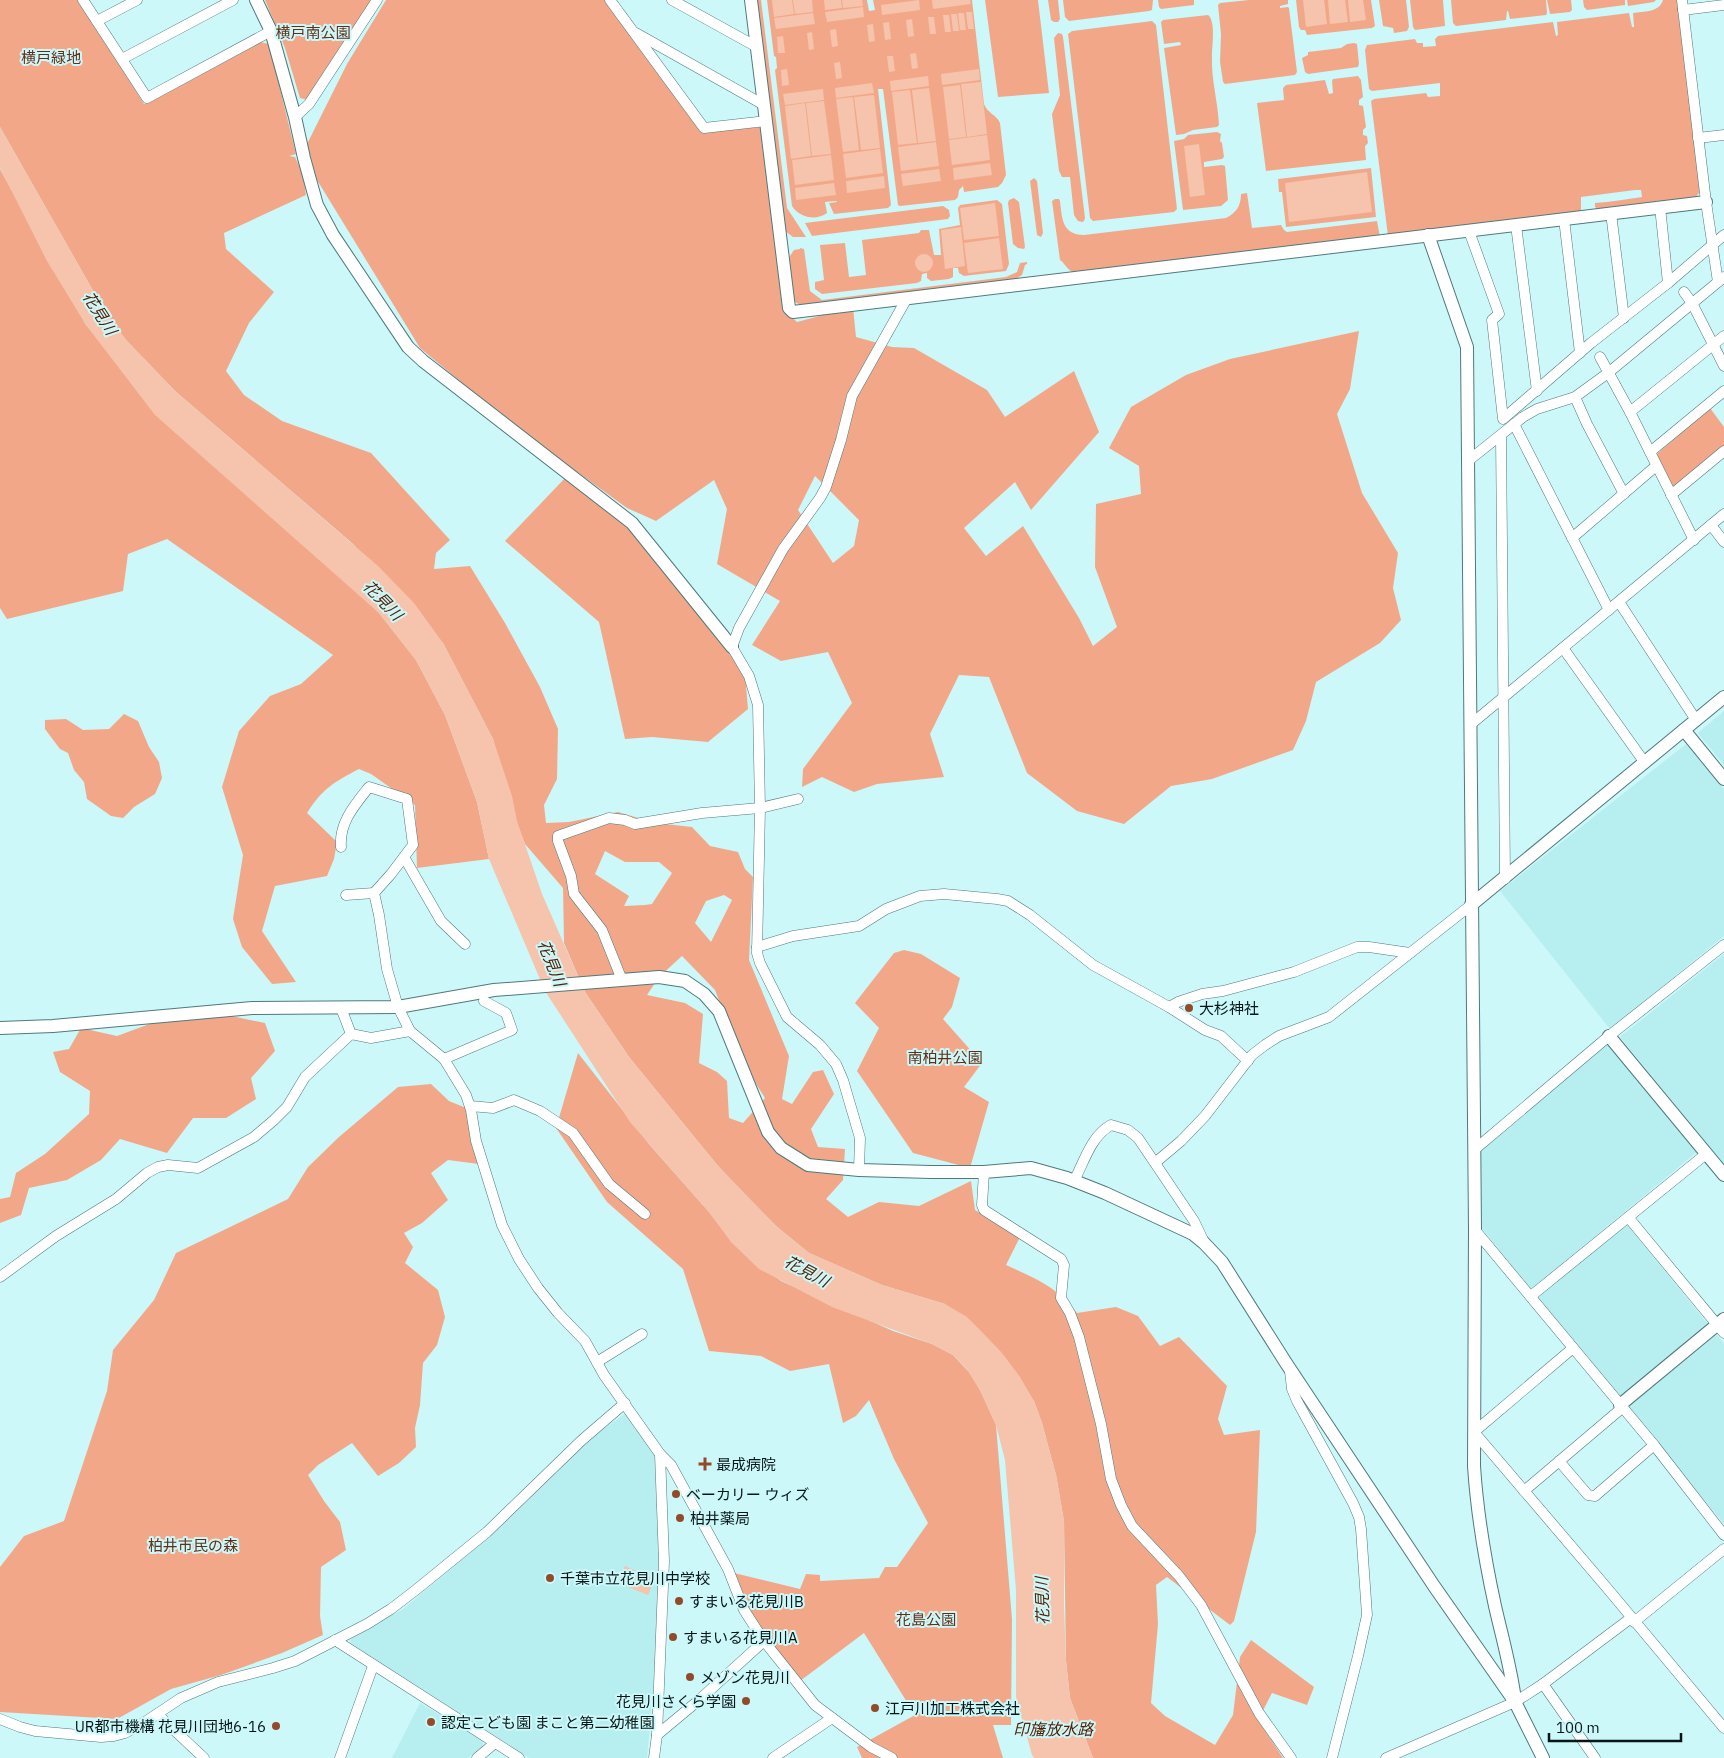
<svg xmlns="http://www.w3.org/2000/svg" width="1724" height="1758" font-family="'IBM Plex Sans','Noto Sans JP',sans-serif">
<rect width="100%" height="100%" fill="#ccf8fa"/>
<g fill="#b7eef0">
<polygon points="1724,711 1724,765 1698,733"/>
<polygon points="1686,744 1724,789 1724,936 1610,1029 1500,891"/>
<polygon points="1724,954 1724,1165 1620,1037"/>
<polygon points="1607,1044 1697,1152 1531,1289 1480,1226 1480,1150"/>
<polygon points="1627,1225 1707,1323 1621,1397 1535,1299"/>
<polygon points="1716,1334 1724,1344 1724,1524 1628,1408"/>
<polygon points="626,1413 659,1459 661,1604 647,1758 529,1758 352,1644 350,1641 355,1634 402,1610 490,1536 515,1510 595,1435"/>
<polygon points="420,1703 483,1741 483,1746 468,1758 392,1758"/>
</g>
<g fill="#f2a888" fill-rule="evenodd">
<path d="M0,0H79L144,104L260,42L269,44L296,154L289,156L295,157L303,174L306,195L224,233L226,249L274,292L249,323L226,371L244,395L282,421L371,453L450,540L436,553L434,569L470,566L505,623L540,687L558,729L557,779L544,805L546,823L569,822L618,812L656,823L692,827L710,846L738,852L745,869L753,877L749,960L789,1056L782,1099L792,1104L813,1072L823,1070L834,1094L811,1129L818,1147L845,1149L843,1180L826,1199L848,1217L879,1202L919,1206L971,1181L975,1210L1021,1235L1006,1265C1036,1279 1056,1286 1077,1313L1116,1307L1138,1316L1160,1346L1179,1337L1227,1386L1218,1419L1224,1435L1260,1430L1256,1532L1234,1621L1230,1625L1167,1577L1156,1585L1158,1624L1151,1703L1165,1716L1215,1745L1233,1715L1240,1657L1251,1640L1314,1687L1307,1705L1272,1693L1258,1720L1283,1758H1093L1070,1698L1066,1661L1064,1521L1056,1475L1042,1423L1034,1401L945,1304L882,1285L809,1253L776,1226L736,1185L718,1166L629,1057L585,992L564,943L563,888L525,844L507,798L493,739L443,643L353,544L175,391L126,340L104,310L0,127ZM605,851L625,862H659L672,873L652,904L645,905L624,906L629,896L595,874ZM724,895L732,900L711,942L695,923L706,901ZM682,956L715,990L745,1066L765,1098L743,1123L729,1118L727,1081L717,1072L699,1063L703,1014L685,1003L647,995L659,977Z"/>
<polygon points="265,0 373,0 308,100 300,98 285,48"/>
<path d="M386,0H606L703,132L761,127L785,311L797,322L853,307L856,337L892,347L914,348L987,390L1005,417L1074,371L1099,432L1031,510L1015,482L964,528L986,556L1023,526L1079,618L1093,646L1117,627L1095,567L1096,504L1141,494L1139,466L1109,448L1131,407L1186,375L1230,359L1359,331L1350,389L1337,414L1362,493L1398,553L1393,588L1401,620L1380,643L1316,682L1306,721L1293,750L1212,779L1171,786L1124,824L1077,811L1027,773L989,677L959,675L930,734L944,777L877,784L854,792L822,777L802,787L803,769L852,703L828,652L781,661L752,645L780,601L717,564L727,509L714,480L656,521L627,508L519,430L420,348L317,180L307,144L347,64ZM815,476L859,520L854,546L833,563L798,510Z"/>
<polygon points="756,0 761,0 787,208 806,237 793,237 785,231"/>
<path d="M767,0H867L869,11L875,10L873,0H972L984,104C987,113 997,115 1000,123L1006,175L1002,183L998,187L964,192L963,186L959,190L958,197L955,200L900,206L898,205L883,89H878L891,205L888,208L834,214L829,203L837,202L836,201L825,202L827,213C816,221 800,218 792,206L775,70L777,68L776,57L774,56Z"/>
<polygon points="985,0 1038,0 1049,93 998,97"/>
<polygon points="1048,0 1058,0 1060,19 1058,22 1054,22 1051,20"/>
<polygon points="1063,0 1153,0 1152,10 1149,11 1069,21 1065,17"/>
<polygon points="1158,0 1194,0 1194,5 1161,9 1159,7"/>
<polygon points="1249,0 1288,0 1288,4 1280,6 1280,8 1288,7 1289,8 1297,72 1295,75 1225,84 1223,82 1220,62 1221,34 1218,5 1220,3"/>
<polygon points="1296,0 1371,0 1375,26 1372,28 1307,35 1305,30 1301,30 1299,27"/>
<polygon points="1379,0 1406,0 1409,27 1407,31 1394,33 1393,28 1383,26"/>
<polygon points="1410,0 1443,0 1445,26 1415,30 1413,27"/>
<polygon points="1451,0 1546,0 1547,13 1546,15 1510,19 1508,11 1507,11 1506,20 1456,26 1453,23"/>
<polygon points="1547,0 1571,0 1572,10 1570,12 1550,14"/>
<polygon points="1583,0 1625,0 1625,5 1587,10 1584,7"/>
<polygon points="1627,0 1656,0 1654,2 1628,6"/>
<path d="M1663,0H1678L1701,190L1696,197L1598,209L1595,207V203C1611,202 1626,199 1642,197L1641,190H1635L1581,197V211L1388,236L1371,101L1374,99L1426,93L1428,97L1440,96V83L1372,91L1369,89L1365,50L1367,45L1415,39L1417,43H1423V47L1436,46L1435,39L1438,36L1553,22L1556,36L1558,35L1557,22L1629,13L1632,27H1634L1633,13C1644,11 1659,13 1663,0Z"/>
<path d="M1208,15C1216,21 1212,46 1212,56C1211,79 1218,102 1219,125L1217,127L1193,130L1184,134L1176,135L1164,48L1181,45L1180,42L1164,44L1161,22L1163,20Z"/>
<polygon points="1152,21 1156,25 1177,209 1174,212 1093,221 1090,218 1068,34 1072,31"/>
<polygon points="1058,33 1062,34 1063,37 1085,218 1084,221 1082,222 1078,221 1074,215 1070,177 1062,177 1059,171 1052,114 1060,95 1054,38"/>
<polygon points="1354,43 1357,44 1359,64 1358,67 1308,74 1305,72 1302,58 1308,55 1308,52 1341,48 1347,44"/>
<polygon points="1358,76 1361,80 1363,97 1359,100 1359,105 1363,106 1366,127 1363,130 1363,135 1367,136 1368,143 1365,146 1366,160 1266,171 1257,103 1284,100 1283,88 1286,85 1325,80 1329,94 1333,93 1332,81 1333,79"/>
<polygon points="1217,132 1221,134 1220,141 1222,143 1224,157 1222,159 1204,162 1204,167 1222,165 1225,166 1228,200 1221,206 1183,210 1174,141 1184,139 1188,135"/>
<polygon points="1371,168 1376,217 1286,227 1282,192 1279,192 1278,179"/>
<path d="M0,169L86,325L379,613L416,660L445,715L477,802L489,859L417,868L415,805L371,774L359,769C334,782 322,789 307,813L337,842L334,859L327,876L275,886L262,931L296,982L272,984L242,947L233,919L243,855L222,787L239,731L270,696L301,684L333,655L167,539L128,554L123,591L7,619L0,608Z"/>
<polygon points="1034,178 1037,181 1043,233 1041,237 1037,235 1030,181"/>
<path d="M1247,193L1252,228L1281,225L1284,230L1287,232L1377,221L1380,237L1073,272C1067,270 1064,262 1060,260L1052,201L1055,199H1059L1060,201C1062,218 1062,235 1084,235L1226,218C1236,213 1241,206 1241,194Z"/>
<polygon points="1014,198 1019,202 1025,247 1024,249 1018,248 1013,244 1008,203 1009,200"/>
<polygon points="997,200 1002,204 1009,264 1006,271 964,276 959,273 958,268 953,268 953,277 949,279 931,281 927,278 927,273 922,274 921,281 917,283 822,294 815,289 815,282 824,280 820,245 845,243 849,277 866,275 862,240 919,233 921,230 929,230 934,255 941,255 939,229 960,225 958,208 960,205"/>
<polygon points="943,206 949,210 950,216 948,219 812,236 805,223"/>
<polygon points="800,248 804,249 810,291 822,300 1006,277 1017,272 1020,263 1027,262 1027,264 1025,265 1022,275 1014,280 801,306 794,301 788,259 794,250 800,249"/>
<polygon points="1710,408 1724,427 1724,447 1676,487 1671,485 1656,455 1658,453"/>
<polygon points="566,477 636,532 745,674 748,709 708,742 652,737 625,739 599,622 505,541"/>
<polygon points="124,714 138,721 149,747 159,762 162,778 155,794 134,807 123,818 111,816 87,799 84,782 74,770 68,753 60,749 45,729 45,720 66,719 83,730 109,729"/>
<polygon points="904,950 921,954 960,978 952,1007 943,1019 982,1063 964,1087 989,1102 970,1168 913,1153 857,1071 879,1028 855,1003 894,953"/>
<polygon points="193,1008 265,1023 275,1051 251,1078 256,1099 226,1118 193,1118 167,1153 120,1139 101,1160 67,1180 29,1188 21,1215 0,1223 0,1199 10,1197 16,1173 45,1154 89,1114 90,1091 60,1072 53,1052 69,1049 81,1028 117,1036"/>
<polygon points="578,1053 649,1144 709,1212 732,1242 781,1281 893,1331 932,1344 953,1355 969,1372 980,1390 996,1425 1012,1619 1011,1725 993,1725 1003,1758 862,1758 857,1747 915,1715 864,1633 800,1681 749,1611 734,1573 800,1589 806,1574 820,1575 820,1581 879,1578 885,1567 897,1567 928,1523 894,1459 869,1400 856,1416 843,1423 829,1364 790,1371 761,1356 709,1351 683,1269 607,1202 556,1128"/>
<polygon points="431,1084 449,1101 471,1110 470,1139 479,1164 448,1160 431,1173 448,1200 422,1223 404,1233 413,1247 405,1263 438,1290 445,1317 437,1345 423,1363 420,1405 415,1428 416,1447 399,1463 378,1476 352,1443 318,1465 308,1475 324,1501 340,1522 346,1550 321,1567 320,1616 323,1635 282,1653 221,1675 171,1689 117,1719 0,1712 0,1567 24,1536 64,1521 107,1391 113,1350 154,1300 176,1253 288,1199 308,1167 339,1137 398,1087"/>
</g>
<g fill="#f6c3ac">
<polygon points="772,0 792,0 794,14 774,17"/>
<polygon points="793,0 812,0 813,12 795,14"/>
<polygon points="824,0 841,0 842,8 825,10"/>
<polygon points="842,0 862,0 863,6 843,8"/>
<polygon points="919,0 920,10 882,15 881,5"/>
<polygon points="932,0 970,0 971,4 933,9"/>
<polygon points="1303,0 1324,0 1327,24 1306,27"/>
<polygon points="1328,0 1345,0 1348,22 1330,24"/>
<polygon points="1348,0 1363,0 1366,20 1350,22"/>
<polygon points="863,7 864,17 827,22 825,12"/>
<polygon points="966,12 972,12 974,29 968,29"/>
<polygon points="813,13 815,24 776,29 774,18"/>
<polygon points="958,13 964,13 966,30 960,30"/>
<polygon points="951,14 957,14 959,31 953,31"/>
<polygon points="943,15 949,15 951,32 945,32"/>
<polygon points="928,17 934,17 936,34 930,34"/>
<polygon points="912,19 914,36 908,37 906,20"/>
<polygon points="889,22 891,39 885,40 883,23"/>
<polygon points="873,24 875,41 869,42 867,25"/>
<polygon points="836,29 838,46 832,47 830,30"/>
<polygon points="812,32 814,49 809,50 807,33"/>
<polygon points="783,36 785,53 778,53 777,37"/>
<polygon points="916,53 918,68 912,69 910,54"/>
<polygon points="887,56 893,56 895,71 889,72"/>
<polygon points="840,62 842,78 836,79 834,63"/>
<polygon points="787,69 789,85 782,86 781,70"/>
<polygon points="979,69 980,80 942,85 941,74"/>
<polygon points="928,76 929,86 891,91 890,81"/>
<polygon points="981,82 987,134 967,137 961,84"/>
<polygon points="872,83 874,93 836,98 835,88"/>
<polygon points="960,85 966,137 949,139 943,87"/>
<polygon points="929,88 936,141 918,143 912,90"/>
<polygon points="823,89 824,100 785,105 783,94"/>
<polygon points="910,90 917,143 898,145 892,92"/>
<polygon points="874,95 880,148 861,150 854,97"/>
<polygon points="853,97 859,150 843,152 836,99"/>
<polygon points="824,101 831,154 812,156 806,103"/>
<polygon points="805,103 811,156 791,159 785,106"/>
<polygon points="0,127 104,310 126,340 175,391 378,566 414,603 443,643 493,739 512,796 517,821 542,894 585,992 629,1057 718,1166 776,1226 809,1253 882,1285 945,1304 967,1317 981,1331 1002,1353 1020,1377 1034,1401 1042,1423 1056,1475 1064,1521 1064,1607 1066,1661 1070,1698 1093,1758 1034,1758 1032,1755 1016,1697 1016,1590 1005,1460 996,1425 980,1390 966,1368 953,1355 932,1344 832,1307 759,1269 731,1242 709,1212 630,1122 545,991 489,859 477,802 445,715 416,660 379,613 155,415 86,325 47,261 0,168"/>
<polygon points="987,135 990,160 952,165 949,140"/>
<polygon points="936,142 939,166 901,171 898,147"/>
<polygon points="1199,144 1205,195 1190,197 1184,146"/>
<polygon points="880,149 883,173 846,178 843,154"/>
<polygon points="831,155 834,180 795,185 792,160"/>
<polygon points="990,163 992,175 954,180 953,168"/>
<polygon points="939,169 941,181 903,186 901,174"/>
<polygon points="1367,172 1372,212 1289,222 1285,183"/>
<polygon points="884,176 885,188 847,193 846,181"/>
<polygon points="834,183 836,195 796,200 795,188"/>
<polygon points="995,203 999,236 964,240 960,208"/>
<polygon points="961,227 965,266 945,269 941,230"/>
<polygon points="999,238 1003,269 968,273 964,243"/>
<circle cx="924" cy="263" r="9"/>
<polygon points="625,1566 655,1579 648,1595 618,1583"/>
</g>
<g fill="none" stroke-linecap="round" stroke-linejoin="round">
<defs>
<g id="minor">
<polyline points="83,0 147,98 271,31"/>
<polyline points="610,0 704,128 766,121"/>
<polyline points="672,0 757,47"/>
<polyline points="1682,0 1706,202 1718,282"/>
<polyline points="1683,10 1724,5"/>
<polyline points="97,21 137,0"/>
<polyline points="636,33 764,105"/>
<polyline points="122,59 233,0"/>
<polyline points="295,117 309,104 377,0"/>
<polyline points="1698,138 1724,135"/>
<polyline points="1660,207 1668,283"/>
<polyline points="1611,213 1624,318"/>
<polyline points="1564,219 1580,353"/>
<polyline points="1516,225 1537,391"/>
<polyline points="1469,231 1499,314 1492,320 1503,419 1591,343 1668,283 1724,235"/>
<polyline points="1684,292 1692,303 1724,366"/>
<polyline points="1600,357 1630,412 1694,540"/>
<polyline points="1575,397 1587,424 1624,494"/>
<polyline points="1630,412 1724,336"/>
<polyline points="1514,424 1609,610"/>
<polyline points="1501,435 1505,879"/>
<polyline points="1650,452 1724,391"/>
<polyline points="1468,461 1523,417 1537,409 1575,397 1608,373 1724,277"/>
<polyline points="1671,495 1724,451"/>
<polyline points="1711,525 1724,542"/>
<polyline points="1572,538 1656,466"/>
<polyline points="1619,602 1696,720"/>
<polyline points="1563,648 1645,763"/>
<polyline points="1470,725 1724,514"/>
<path d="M341,847C339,823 354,806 369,787L407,799L413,845L391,874L374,893L379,915L387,969L398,1007L410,1031L444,1059L466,1095L471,1110L476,1141L502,1225L519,1259L538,1288L558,1313L585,1341L604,1375L660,1454L671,1465L728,1569L744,1610L764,1641L815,1705L871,1747L892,1758"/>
<polyline points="404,857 441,921 465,944"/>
<polyline points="346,895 374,893"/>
<polyline points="757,947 793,936 859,926 886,909 920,896 944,894 997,899 1008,901 1030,915 1093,965 1169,1007 1178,1002 1202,994 1223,991 1294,972 1357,947 1369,947 1410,953"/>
<polyline points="622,980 602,930 574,894 571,876 558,841 558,836 609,818 625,820 635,824 702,813 760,808 798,799"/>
<polyline points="1169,1007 1205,1030 1221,1036 1248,1061"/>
<polyline points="341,1008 351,1034 371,1038 410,1031"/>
<polyline points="444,1059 512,1030 506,1013 484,1001"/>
<polyline points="470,1106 493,1108 514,1100 540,1111 573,1133 609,1184 645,1214"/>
<polyline points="1474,1150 1609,1036 1724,945"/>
<polyline points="1156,1162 1181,1141 1205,1116 1252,1055 1265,1045 1279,1036 1329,1017 1471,905"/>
<polyline points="859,1170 860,1138 843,1080 836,1064 820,1045 787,1017 760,963 757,953 760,808 758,705 749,676 732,647 739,628 783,549 820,498 826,487 841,440 852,396 907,298"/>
<polyline points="984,1172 982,1205 984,1210 1061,1259 1064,1265 1061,1298 1070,1313 1079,1337 1101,1424 1111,1479 1121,1505 1132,1526 1179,1576 1201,1605 1259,1713 1291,1758"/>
<path d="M1074,1181C1084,1162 1091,1136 1111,1125L1128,1130L1138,1138L1194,1221L1204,1242"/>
<polyline points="1628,1217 1724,1333"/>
<polyline points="1475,1230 1654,1445 1724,1535"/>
<polyline points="0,1277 56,1236 116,1199 147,1173 158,1167 168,1165 198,1168 254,1137 274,1120 287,1107 305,1077 351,1034"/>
<polyline points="1531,1296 1706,1154"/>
<polyline points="1573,1348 1474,1432 1607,1588 1724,1728"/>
<polyline points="597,1362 642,1334"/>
<polyline points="1290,1371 1292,1389 1297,1401 1353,1503 1359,1517 1361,1529 1367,1615 1358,1656 1332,1758"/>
<polyline points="1559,1461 1588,1495 1595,1496 1654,1445"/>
<polyline points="1524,1491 1622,1408"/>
<polyline points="1634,1622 1724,1549"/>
<polyline points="335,1640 519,1758"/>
<polyline points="1543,1684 1595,1758"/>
<polyline points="157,1714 204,1758"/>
<polyline points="0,1719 20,1727 35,1731 101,1737 114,1736 125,1733 145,1722 181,1698 218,1682 273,1668 295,1661 367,1624 391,1609 417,1589 487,1532 582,1440 625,1403"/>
<polyline points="657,1735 699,1700 764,1641"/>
<polyline points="340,1758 373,1666"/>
<polyline points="477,1758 495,1743"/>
<polyline points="654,1758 657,1735 664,1561 660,1454"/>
<polyline points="773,1758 832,1718"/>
<polyline points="1386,1758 1515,1702 1543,1684 1631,1618"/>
</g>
<g id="tertiary">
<polyline points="256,0 271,31 295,117 304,158 317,205 333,235 408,347 423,361 632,523 732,647"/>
<polyline points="751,0 788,300 789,308 793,312 1706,202"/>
<path d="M1428,235L1467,347L1475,1230L1474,1466C1477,1512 1485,1560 1495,1606C1502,1637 1511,1668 1515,1700"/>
<polyline points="1684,730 1724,779"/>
<polyline points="1471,905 1724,697"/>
<polyline points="0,1028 53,1026 252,1008 398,1007 494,990 659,977 685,981 704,994 719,1011 768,1132 781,1148 808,1165 859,1170 931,1172 984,1172 1031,1168 1067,1178 1105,1193 1193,1234 1204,1243 1222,1262 1286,1363 1434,1586 1515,1702 1543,1758"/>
<polyline points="1609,1036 1724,1175"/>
<polyline points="1620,1405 1724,1319"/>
</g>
</defs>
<use href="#minor" stroke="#50797a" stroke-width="11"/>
<use href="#tertiary" stroke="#50797a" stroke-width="14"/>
<use href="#minor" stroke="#fff" stroke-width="10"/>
<use href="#tertiary" stroke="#fff" stroke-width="12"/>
</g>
<g fill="#924a28" stroke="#ccf8fa" stroke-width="2">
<circle cx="1189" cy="1008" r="5"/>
<path d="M702.5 1456.5h5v5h5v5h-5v5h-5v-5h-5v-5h5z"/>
<circle cx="676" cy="1494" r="5"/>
<circle cx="680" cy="1518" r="5"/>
<circle cx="550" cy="1578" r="5"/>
<circle cx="679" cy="1601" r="5"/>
<circle cx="673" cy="1637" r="5"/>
<circle cx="690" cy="1677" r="5"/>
<circle cx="746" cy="1701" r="5"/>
<circle cx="875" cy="1708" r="5"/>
<circle cx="431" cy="1722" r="5"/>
<circle cx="276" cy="1726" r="5"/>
</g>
<g text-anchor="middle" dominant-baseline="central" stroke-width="4" stroke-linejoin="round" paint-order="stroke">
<g font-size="15" fill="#632e15" stroke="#ccf8fa">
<text x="313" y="32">横戸南公園</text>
<text x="51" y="57">横戸緑地</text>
<text x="945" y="1057">南柏井公園</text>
<text x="193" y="1545">柏井市民の森</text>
<text x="926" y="1619">花島公園</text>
</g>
<g font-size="15" fill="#061617" stroke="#ccf8fa" text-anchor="start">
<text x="1199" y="1008">大杉神社</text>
<text x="716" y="1464">最成病院</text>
<text x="686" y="1494">ベーカリー ウィズ</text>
<text x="690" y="1518">柏井薬局</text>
<text x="560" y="1578">千葉市立花見川中学校</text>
<text x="689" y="1601">すまいる花見川B</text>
<text x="683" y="1637">すまいる花見川A</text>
<text x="700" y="1677">メゾン花見川</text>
<text x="736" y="1701" text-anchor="end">花見川さくら学園</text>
<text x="885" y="1708">江戸川加工株式会社</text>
<text x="441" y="1722">認定こども園 まこと第二幼稚園</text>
<text x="266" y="1726" text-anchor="end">UR都市機構 花見川団地6-16</text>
</g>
<g font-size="16" font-style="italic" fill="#521f04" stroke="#ccf8fa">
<text transform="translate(100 313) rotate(57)">花見川</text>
<text transform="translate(383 600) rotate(46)">花見川</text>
<text transform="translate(552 963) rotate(68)">花見川</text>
<text transform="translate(807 1271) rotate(28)">花見川</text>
<text transform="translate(1042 1601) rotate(-92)">花見川</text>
<text x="1053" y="1729">印旛放水路</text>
</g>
</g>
<path d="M1549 1733v8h132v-8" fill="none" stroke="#061617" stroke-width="2.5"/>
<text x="1556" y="1733" font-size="15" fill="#061617" stroke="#ccf8fa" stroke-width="4" paint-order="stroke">100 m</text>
</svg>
